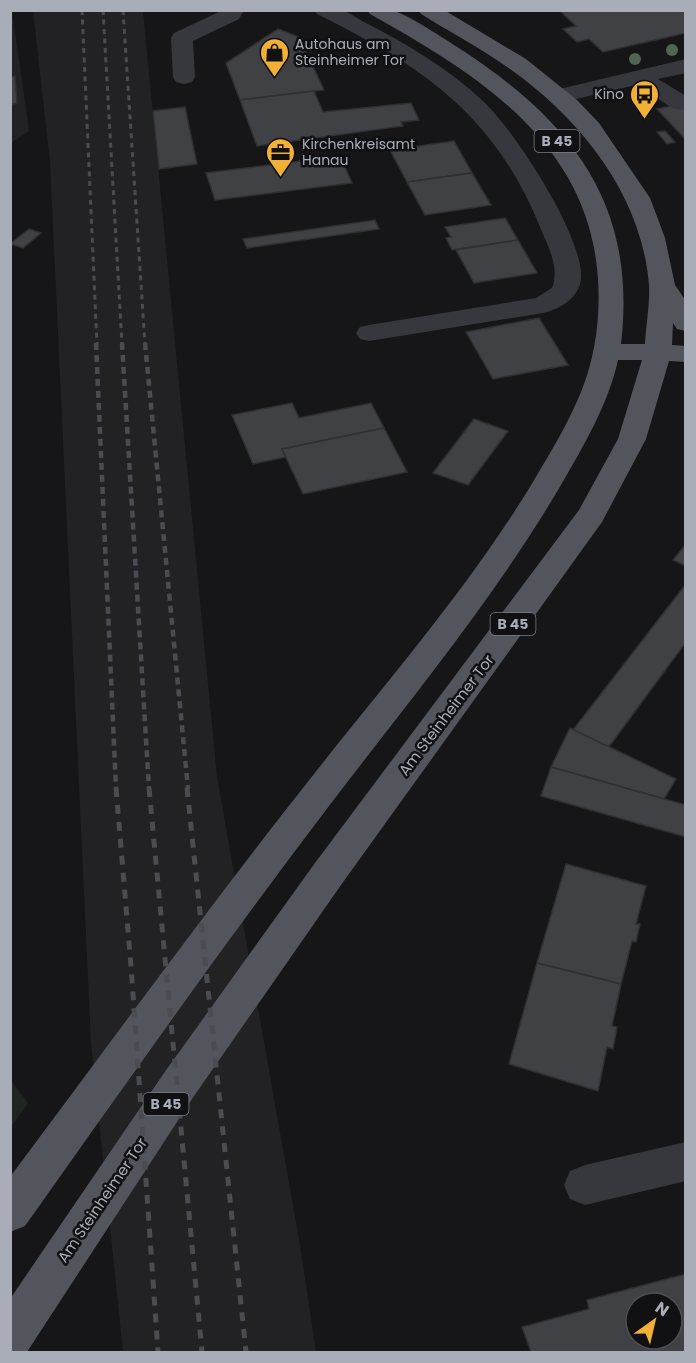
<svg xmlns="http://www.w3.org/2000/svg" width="696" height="1363" font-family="Poppins,sans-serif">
<rect width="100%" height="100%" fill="#161618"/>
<g fill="#222225">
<polygon points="12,10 29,131 11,143 10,11"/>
<polygon points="33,11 143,11 217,777 300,1245 316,1352 123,1352 91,1043 50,162"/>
</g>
<polygon fill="#1e261f" points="10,1079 28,1103 11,1127 10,1127"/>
<g fill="#404145" stroke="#303034" stroke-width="1.5" fill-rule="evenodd">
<polygon points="559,10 686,10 686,33 603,52 589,39 577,42 563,29 576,26"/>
<polygon points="278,29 299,37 324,90 240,100 226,63"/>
<polygon points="15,76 17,103 10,105 10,77"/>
<polygon points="314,91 323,112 411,103 419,120 401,122 403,126 257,146 240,100"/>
<polygon points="686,103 686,140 657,109"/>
<polygon points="185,107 197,164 159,169 153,111"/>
<polygon points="665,131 675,142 667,144 657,132"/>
<polygon points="454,141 472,173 407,182 390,150"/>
<polygon points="340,156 352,183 215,200 206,173"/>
<polygon points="472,173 491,205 425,215 407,182"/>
<polygon points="505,218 518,240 452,250 446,238 451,237 445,227"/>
<polygon points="375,220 379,229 247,248 243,239"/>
<polygon points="29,229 41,233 23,248 10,244"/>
<polygon points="518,240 537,273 474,283 456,250"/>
<polygon points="539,318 568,365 493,379 466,332"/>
<polygon points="292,403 299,418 371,403 384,428 282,449 286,457 253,464 232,415"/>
<polygon points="474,419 508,431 468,485 433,473"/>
<polygon points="384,428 407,472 303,494 282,449"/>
<polygon points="686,544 686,566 673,560"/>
<polygon points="686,584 686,642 608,748 573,730"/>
<polygon points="570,728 676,779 664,799 551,767"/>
<polygon points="551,767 686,805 686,837 541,796"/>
<polygon points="566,864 646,886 636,924 640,924 636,942 632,941 621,984 537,963"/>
<polygon points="537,963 621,984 612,1026 617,1027 613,1049 607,1047 598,1091 509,1064"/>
<path d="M686,1274V1352H531L522,1327L589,1309L587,1300ZM636,1303H672V1339H636Z"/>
</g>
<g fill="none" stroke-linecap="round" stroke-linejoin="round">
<g fill="#37383d" fill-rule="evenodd">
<polygon points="223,10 244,10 239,19 193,41 195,77 192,82 184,84 176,82 173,77 171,38 174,33"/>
<path d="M314,10C322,10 333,9 341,10C349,12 358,19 366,23C407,44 449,69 483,101C514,130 584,236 581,279C579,298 560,309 543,313L369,341L360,339L356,333L360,327L369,325L536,298L552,288C560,268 548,246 540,227C494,114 422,66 317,14Z"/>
<polygon points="686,59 686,73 658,79 686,96 686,110 674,109 636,85 559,103 551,101 548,96 551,91"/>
<polygon points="686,1142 686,1181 585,1205 570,1199 564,1185 570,1171 585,1165"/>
</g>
<path fill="#53555c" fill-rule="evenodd" d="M367,10C375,10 386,9 394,11C411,16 449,42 465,52C575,125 637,207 621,344H645C646,325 650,304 649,285C642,196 581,119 510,69C482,49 450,32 421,14L418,10H444L526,59L577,100L599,123L650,198L665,238L675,285L686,301V331L677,329L673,323L672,345L686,346V362L669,361L646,439L602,522L341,885L192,1099L27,1352H10V1299L164,1073L315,863L579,510L618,439L642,360H618C608,405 584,445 561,485C494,599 409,701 329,806C224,944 125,1085 25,1226L10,1232V1177C111,1042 209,906 314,774C389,679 470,586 533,482C550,453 568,424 581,392C599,348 603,295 594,248C572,131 466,68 370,14Z"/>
<g stroke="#4a4c52" stroke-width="3" stroke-dasharray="5 4.5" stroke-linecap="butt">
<polyline points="82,10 97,345"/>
<polyline points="103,10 122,345"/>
<polyline points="123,10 145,345"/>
</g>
<g stroke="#4a4c52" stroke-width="4.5" stroke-dasharray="7 5" stroke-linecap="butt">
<polyline points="96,343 116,789"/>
<polyline points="122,343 149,789"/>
<polyline points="145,343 188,789"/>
</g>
<g stroke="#4a4c52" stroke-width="5" stroke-dasharray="9 8" stroke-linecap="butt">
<polyline points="116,788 131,966 158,1352"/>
<polyline points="149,788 202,1352"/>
<polyline points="187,788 246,1352"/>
</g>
</g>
<g fill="#506452">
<circle cx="672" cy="50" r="6"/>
<circle cx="635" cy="59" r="6"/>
</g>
<defs>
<symbol id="shop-pin" viewBox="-11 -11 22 30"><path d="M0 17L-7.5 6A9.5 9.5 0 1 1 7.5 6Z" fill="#f2b134" stroke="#111113"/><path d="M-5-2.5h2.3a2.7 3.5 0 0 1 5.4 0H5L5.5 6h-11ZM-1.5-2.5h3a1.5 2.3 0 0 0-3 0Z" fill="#111"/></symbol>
<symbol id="bus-pin" viewBox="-11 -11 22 30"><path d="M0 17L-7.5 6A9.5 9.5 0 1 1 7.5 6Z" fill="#f2b134" stroke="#111113"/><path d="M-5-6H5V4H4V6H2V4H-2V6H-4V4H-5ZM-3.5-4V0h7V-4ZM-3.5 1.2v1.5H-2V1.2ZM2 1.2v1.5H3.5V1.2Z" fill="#111"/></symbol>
<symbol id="office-pin" viewBox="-11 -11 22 30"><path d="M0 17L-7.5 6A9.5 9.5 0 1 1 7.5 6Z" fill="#f2b134" stroke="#111113"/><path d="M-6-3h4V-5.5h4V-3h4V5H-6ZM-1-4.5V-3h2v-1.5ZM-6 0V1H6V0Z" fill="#111"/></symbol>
</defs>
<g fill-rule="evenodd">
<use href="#shop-pin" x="258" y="36" width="33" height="45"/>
<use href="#bus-pin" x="628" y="78" width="33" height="45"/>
<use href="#office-pin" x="264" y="136" width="33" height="45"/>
</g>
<g text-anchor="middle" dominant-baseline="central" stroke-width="5" stroke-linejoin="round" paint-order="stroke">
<g font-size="14" fill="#a8adb8" stroke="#111113" text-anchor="start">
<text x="295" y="44">Autohaus am<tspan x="295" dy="16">Steinheimer Tor</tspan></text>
<text x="624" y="94" text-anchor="end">Kino</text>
<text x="302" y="144">Kirchenkreisamt<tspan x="302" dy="16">Hanau</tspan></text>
</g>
<g fill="#111113" stroke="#7b7e86" stroke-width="1.5">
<rect x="534.5" y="130" width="45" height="22" rx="4.5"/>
<rect x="490.5" y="613" width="45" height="22" rx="4.5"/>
<rect x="143.5" y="1093" width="45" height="22" rx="4.5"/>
</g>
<g font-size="14" font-weight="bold" fill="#a8adb8">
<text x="557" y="141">B 45</text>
<text x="513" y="624">B 45</text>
<text x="166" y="1104">B 45</text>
</g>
<g font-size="15" fill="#a8adb8" stroke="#111113">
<text transform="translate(446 715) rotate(-53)">Am Steinheimer Tor</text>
<text transform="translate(102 1200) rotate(-56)">Am Steinheimer Tor</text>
</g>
</g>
<rect width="696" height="1363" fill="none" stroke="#a8adb8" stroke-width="24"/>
<g transform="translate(654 1321) rotate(34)"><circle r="28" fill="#111113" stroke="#4d4f55" stroke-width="1.5"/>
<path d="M0-4.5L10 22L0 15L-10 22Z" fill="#f2b134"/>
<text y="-9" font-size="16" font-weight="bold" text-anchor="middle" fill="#a8adb8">N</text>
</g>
</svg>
